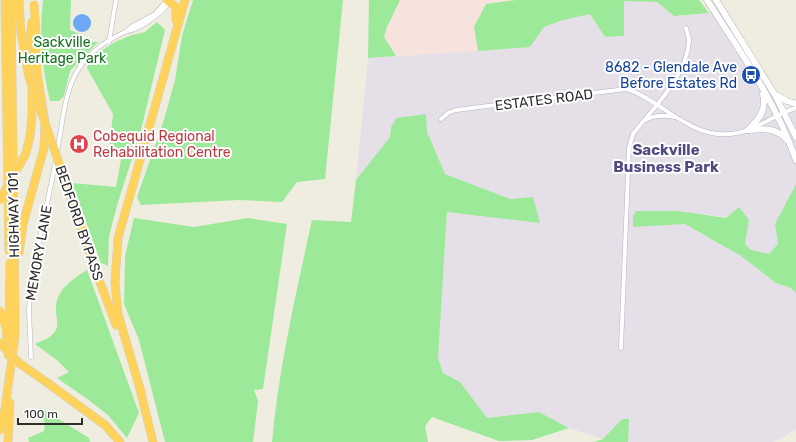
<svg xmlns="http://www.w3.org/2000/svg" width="796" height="442" font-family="Rubik,sans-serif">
<rect width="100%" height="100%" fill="#efeddf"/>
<polygon fill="#e5e0e8" points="624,1 657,2 674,16 709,13 716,8 784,114 796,108 796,184 775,224 778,245 769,254 751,250 745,244 749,220 679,211 633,226 685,224 741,256 776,283 791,288 796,293 796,429 783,438 772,442 628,442 629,419 622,419 603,439 569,428 539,412 486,418 460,382 443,373 438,358 447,211 539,223 510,199 445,175 427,132 426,114 391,127 390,137 356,180 368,58 530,47 544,27 563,20 590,14 605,37 624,36"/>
<polygon fill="#f6e3dd" points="400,0 516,0 486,4 474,27 478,51 396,56 384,37 387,27"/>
<g fill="#9ce999">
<path d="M43,0H71L70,30L80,34L84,42H98L70,71L64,96L59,101H50C42,68 39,34 43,0Z"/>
<polygon points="193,0 343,0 325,179 297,182 282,202 239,200 141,205 137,197 163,123 175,80 182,36"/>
<polygon points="369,0 400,0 387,27 384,37 396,56 368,58"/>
<polygon points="516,0 699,0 709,13 674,16 657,2 624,1 624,36 605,37 590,14 563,20 544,27 530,47 478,51 474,27 486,4"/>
<polygon points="157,22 165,30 140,134 118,202 109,236 108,266 101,263 72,183 116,187 122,154 109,152 113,114 87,68 93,56 115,42 132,35 145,32"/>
<path d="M426,114L427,132L445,174L510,199L533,197L540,223L447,212L438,358L443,373L460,382L487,418L539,412L569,428L532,440L499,441L432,417L425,426L428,442H272C279,367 296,293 312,220L351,222L356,180L390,137L391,127L397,118Z"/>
<polygon points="796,184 796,293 791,288 776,283 741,256 685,224 633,227 633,216 636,211 679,211 726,218 739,207 749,220 745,244 751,250 769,254 778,244 775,224"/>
<polygon points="134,218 194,227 248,218 287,224 263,389 254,390 258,401 253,442 165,442 139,340 124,304 125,256"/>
<path d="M87,270L139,413L127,438L108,415L86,398L57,378L69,372L58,361L35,344C41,341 50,338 54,333C60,326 56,318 56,310C55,290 73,279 87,270Z"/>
<polygon points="39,407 89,438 90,442 29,442 28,438 44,431 45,423"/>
<polygon points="622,419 629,419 628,442 594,442 603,439"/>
</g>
<circle fill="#6da9f7" cx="82" cy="23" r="9"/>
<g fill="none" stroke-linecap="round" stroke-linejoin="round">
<defs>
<g id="street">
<polyline points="127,31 131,27 155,14 167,0"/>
<polyline points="109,42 116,0"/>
<path d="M441,119L448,113L456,110L626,89C635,91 643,96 651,101C679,118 702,140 737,133C758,129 776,114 796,108"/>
<path d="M645,120C654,115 665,115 675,117"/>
<path d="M57,153C67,96 65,59 125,32C129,31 133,30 137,28C150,22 161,13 170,2"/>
<path d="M621,348L629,148L633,134C654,107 687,76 689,41C689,37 687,32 686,28"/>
<polyline points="31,357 29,310 31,281 56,160"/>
</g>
<g id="secondary">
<path d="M707,0C741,53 775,100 796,160"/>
<polyline points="716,0 775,95 796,137"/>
<polyline points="776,95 787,101 796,104"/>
<path d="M748,130C759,119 767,110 763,94"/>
<path d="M748,130C763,129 776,127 787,140"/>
</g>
<g id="highway">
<polyline points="5,0 9,251"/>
<polyline points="19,0 21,33"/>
<polyline points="167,0 176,7 176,20"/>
<polyline points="31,74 30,39 32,22"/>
<polyline points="30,136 32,116 32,88"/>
<polyline points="68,189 97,274 116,325"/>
<polyline points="19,253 23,224 44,148 45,123 37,72 37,48 34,5"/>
<polyline points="0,311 6,327 8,355"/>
<polyline points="9,337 10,263"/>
<polyline points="49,384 105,425 120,442"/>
<polyline points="140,389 153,442"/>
<polyline points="141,392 118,314 115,282 118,238 185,0"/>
<polyline points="0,430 5,409 15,336 15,306 11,0"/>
<polyline points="8,442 10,403"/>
</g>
</defs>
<use href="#street" stroke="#b4b3c2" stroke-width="5"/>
<use href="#secondary" stroke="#b4b3c2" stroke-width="7"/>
<use href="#highway" stroke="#d1d1d1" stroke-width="9"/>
<use href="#street" stroke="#fff" stroke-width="4"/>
<use href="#secondary" stroke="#fff" stroke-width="6"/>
<use href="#highway" stroke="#ffd35b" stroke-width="8"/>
<defs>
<g id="highway-bridge">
<polyline points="21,33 29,77 68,189"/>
<polyline points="0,200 26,153 30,136"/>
<polyline points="0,343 19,363 49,384"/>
</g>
</defs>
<use href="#highway-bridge" stroke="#d1d1d1" stroke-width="9" stroke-linecap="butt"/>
<use href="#highway-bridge" stroke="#ffd35b" stroke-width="8"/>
</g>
<defs>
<symbol id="bus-disc" viewBox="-11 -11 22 22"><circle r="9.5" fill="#1a4fb4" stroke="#fff"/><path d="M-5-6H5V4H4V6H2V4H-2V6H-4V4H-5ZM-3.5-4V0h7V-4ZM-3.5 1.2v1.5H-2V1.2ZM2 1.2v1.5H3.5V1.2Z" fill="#fff"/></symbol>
<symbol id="hospital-disc" viewBox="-11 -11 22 22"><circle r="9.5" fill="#e0444e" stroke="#fff"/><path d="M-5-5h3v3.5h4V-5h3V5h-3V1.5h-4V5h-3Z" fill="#fff"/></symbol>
</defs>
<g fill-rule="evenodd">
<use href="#bus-disc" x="740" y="64" width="22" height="22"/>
<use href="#hospital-disc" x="68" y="133" width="22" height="22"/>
</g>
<g text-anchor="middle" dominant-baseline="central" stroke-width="4" stroke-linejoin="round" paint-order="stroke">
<g font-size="14" fill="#16721e" stroke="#fff">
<text x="62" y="42">Sackville<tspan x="62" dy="16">Heritage Park</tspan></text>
</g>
<g font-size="14" fill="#164399" stroke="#fff" text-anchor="end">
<text x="737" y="67">8682 - Glendale Ave<tspan x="737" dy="16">Before Estates Rd</tspan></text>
</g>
<g font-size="14" fill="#2d2d2d" stroke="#fff">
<text transform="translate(544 100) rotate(-7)">ESTATES ROAD</text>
<text transform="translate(14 215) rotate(-91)">HIGHWAY 101</text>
<text transform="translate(79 223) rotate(71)">BEDFORD BYPASS</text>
<text transform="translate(39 253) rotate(-80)">MEMORY LANE</text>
</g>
<g font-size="14" fill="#be3a42" stroke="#fff" text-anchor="start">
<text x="93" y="136">Cobequid Regional<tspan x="93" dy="16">Rehabilitation Centre</tspan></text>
</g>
<g font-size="15" font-weight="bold" fill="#504a82" stroke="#fff">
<text x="666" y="150">Sackville<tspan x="666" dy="17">Business Park</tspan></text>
</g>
</g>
<path d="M18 418v6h64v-6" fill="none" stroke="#2d2d2d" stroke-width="2"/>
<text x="24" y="418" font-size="12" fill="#2d2d2d" stroke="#ffffff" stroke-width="3" paint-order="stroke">100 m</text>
</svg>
